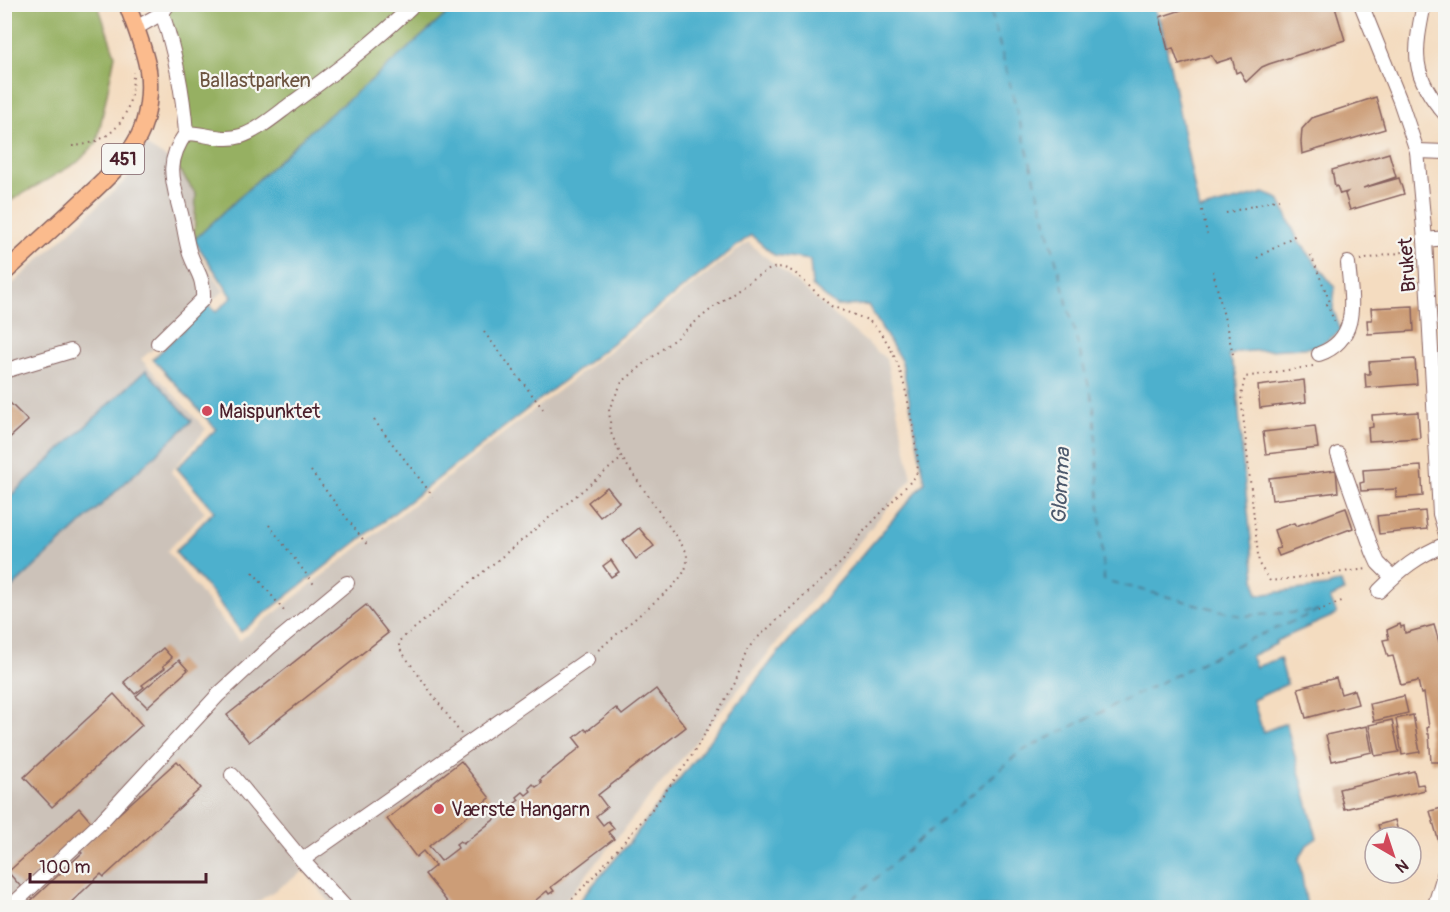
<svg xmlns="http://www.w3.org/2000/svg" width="1450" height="912" font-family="Pangolin,sans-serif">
<rect width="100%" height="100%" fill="#f6f6f2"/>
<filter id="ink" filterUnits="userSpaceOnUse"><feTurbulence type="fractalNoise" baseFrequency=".0167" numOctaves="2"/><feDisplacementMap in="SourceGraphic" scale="12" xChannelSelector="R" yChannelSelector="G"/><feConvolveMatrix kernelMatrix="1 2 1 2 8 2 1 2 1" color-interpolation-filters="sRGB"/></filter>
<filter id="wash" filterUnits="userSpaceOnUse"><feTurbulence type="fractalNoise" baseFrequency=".008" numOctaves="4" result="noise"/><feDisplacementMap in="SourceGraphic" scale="24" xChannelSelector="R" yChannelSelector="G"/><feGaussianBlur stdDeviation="1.35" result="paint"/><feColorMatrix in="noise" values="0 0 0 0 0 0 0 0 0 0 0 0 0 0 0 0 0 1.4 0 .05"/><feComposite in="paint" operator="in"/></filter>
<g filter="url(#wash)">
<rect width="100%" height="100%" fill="#f4dcc0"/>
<polygon fill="#ccc2b9" points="145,145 170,160 196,194 191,242 224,291 141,359 206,429 171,472 205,512 167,551 239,641 748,242 886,359 912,478 560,907 334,907 304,871 250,907 5,908 5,291 126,180"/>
<g fill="#96b062" stroke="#706846" stroke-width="1.5">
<polygon points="5,4 98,5 115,55 97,142 78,162 5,204"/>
<polygon points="150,5 457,5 380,73 310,131 194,240 196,194 175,164 188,129 168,16 154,11"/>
</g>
<g fill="#4eb0cd" stroke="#4c687c" stroke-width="1.5">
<polygon points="457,5 1153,5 1162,26 1199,210 1264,193 1279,199 1298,240 1335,288 1333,309 1341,331 1317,347 1238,352 1229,356 1236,373 1243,465 1257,595 1327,586 1341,582 1344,591 1330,598 1337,614 1276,641 1276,644 1251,656 1256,667 1280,658 1287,684 1253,700 1263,732 1286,723 1317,838 1307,845 1299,859 1307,907 574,907 628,844 774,658 925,482 902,362 868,305 836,306 812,286 810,260 774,255 751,235 241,632 212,593 175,552 214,511 177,468 216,429 153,359 209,305 216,312 232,297 194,240 310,131 380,73"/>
<polygon points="146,370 192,421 5,594 5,501"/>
</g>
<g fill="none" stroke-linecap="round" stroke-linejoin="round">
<polyline stroke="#4c596c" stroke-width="1.5" stroke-dasharray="8 6" stroke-linecap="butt" points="842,908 1020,752 1241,643 1318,611 1241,616 1104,580 1094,406 989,4"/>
</g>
<g id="blocks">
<g fill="#cc9d77">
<polygon points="1200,4 1334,4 1345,40 1269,64 1262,67 1246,82 1240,71 1236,73 1232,58 1216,63 1211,55 1179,65 1173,48 1168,50 1160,17"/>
<polygon points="1376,97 1385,129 1302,154 1301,142 1302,129 1312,118"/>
<polygon points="1389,153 1396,177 1363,188 1399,178 1404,194 1350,210 1345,194 1347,192 1340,194 1337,186 1335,187 1332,170"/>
<polygon points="1413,306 1414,331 1368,334 1367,320 1372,320 1371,308"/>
<polygon points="1415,359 1417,384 1366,388 1365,374 1370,374 1369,362"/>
<polygon points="1304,380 1306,402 1260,408 1258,386"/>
<polygon points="4,397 28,421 4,443"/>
<polygon points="1418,412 1420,438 1369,441 1368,428 1373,427 1372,415"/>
<polygon points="1315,426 1318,448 1266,454 1263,432"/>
<polygon points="1421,466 1423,496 1396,498 1396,489 1361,491 1360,483 1364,482 1363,470"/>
<polygon points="1336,470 1338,492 1272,500 1269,478"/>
<polygon points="607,487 619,502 600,517 588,502"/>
<polygon points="1346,508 1353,528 1279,556 1276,549 1280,548 1274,530 1294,523 1296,526"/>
<polygon points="1425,511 1427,529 1379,534 1377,516"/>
<polygon points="639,528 654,546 636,559 623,541"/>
<polygon points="611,560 619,572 611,577 603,566"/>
<polygon points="366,605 388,633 249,742 227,715"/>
<polygon points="1400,624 1401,627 1404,626 1405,633 1434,625 1446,665 1446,762 1431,762 1429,734 1428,734 1427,728 1429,727 1424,693 1421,694 1418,681 1401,685 1393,656 1388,657 1383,640 1389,639 1387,630"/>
<polygon points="163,648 172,658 163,666 165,668 142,685 144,687 135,694 124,682"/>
<polygon points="179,660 188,670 147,707 136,696"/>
<polygon points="1336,678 1341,694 1354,690 1358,704 1306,718 1298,688"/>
<polygon points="656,689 686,727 598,795 607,807 596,816 603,825 608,821 614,828 608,832 614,839 551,887 554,891 549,894 547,891 526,908 452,908 425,874 435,866 423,851 416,857 387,819 461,761 490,798 429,846 441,861 458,848 456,844 460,841 463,844 519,800 517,797 523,792 526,795 531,791 529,788 533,784 536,787 542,783 540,780 581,747 574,738 585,729 587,731 616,708 622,715"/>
<polygon points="114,694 142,725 52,807 24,777"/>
<polygon points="1404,696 1408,713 1374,721 1370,704"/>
<polygon points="1413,715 1420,752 1402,755 1396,719"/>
<polygon points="1392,720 1399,752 1375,756 1369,725"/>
<polygon points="1367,726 1372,752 1332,761 1326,735"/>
<polygon points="177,761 201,788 104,877 101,874 65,908 23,908 82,853 79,850"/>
<polygon points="1414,771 1417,785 1423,784 1425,790 1344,809 1339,789"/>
<polygon points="1446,807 1446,864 1445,864 1430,811"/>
<polygon points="79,808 92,823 21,887 8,872"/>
<polygon points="1395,820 1399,836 1406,834 1407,837 1382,837 1378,825"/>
</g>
</g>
</g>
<g filter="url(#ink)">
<use href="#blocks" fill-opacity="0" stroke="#86615f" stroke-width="1.5"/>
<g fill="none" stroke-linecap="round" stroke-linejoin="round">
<defs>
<g id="minor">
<path d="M168,4L162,13C175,52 183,92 186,133C204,133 222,142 241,136C259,130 276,115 291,104C335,72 375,42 414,4"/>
<polyline points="1361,4 1400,101 1417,151 1425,240 1440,514 1446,534"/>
<path d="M1424,4C1414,53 1410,75 1446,115"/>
<polyline points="136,28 162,13"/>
<polyline points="1417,151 1446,152"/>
<polyline points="1425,240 1446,238"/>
<path d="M158,343L203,299C204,277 197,273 190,254C186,242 185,230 182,218C174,184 163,165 186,133"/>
<path d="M1319,354C1361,339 1351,298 1348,263"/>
<polyline points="4,371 71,351"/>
<polyline points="1338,454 1373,552 1378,563 1392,577"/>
<path d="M1379,591C1401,569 1417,556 1446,544"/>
<polyline points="232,775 302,860 346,908"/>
<polyline points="302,860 587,660"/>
<polyline points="9,908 99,824 218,695 270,647 347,583"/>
<polyline points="1434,908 1445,872"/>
</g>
<path id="major" d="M4,273C28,251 52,229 75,208C98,186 124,165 139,136C148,118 151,90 148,70C144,47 135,26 127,4"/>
</defs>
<use href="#minor" stroke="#86615f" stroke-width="16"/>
<use href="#major" stroke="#86615f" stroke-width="19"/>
<g stroke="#86615f" stroke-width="2" stroke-dasharray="1.5 4.5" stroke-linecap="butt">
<path d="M72,146C116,143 133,115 133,72"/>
<polyline points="1202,210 1207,234"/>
<polyline points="1226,213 1279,199"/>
<polyline points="1311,255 1330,302 1327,304 1335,323"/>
<polyline points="1257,258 1296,235"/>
<polyline points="1360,260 1414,250"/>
<polyline points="1213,271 1233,354"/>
<polyline points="484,332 543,409"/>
<polyline points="1313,366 1245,377 1241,396 1259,564 1270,581 1367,569"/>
<polyline points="374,420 433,496"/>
<polyline points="311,471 368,546"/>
<polyline points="269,525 316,587"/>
<polyline points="253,572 284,611"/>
<polyline points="1318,611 1344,600"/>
<polyline points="461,734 399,648 399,641 622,458"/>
<path d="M564,908L601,868L648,814L688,762L735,683L747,650L755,640L843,561L864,531L915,477C921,464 916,450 914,436C908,398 900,346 868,320L831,306L794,272L782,267L772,268L752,279L715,306L622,382L609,409L611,433L622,458L686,551C690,568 682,576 671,588L596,652"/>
</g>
<use href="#minor" stroke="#fff" stroke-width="14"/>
<use href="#major" stroke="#fbbb8d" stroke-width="16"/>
</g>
</g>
<g fill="#d1495b" stroke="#f6f6f2" stroke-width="2">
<circle cx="207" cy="411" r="6"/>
<circle cx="439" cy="809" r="6"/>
</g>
<g text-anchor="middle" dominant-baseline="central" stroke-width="4.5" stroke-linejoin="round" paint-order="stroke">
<rect fill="#f6f6f2" stroke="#7e6067" stroke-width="1.5" x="102" y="144" width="42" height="30" rx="4.5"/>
<g font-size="18" font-weight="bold" fill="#4a1f2b">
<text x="123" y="159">451</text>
</g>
<g font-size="20" fill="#6c533f" stroke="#f6f6f2">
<text x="255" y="80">Ballastparken</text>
</g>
<g font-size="20" fill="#4a1f2b" stroke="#f6f6f2">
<text transform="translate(1407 265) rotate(-94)">Bruket</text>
</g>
<g font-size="20" fill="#4a1f2b" stroke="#f6f6f2" text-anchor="start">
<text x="219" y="411">Maispunktet</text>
<text x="451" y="809">Værste Hangarn</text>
</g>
<g font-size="21" font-style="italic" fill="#4c596c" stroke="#f6f6f2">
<text transform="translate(1061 486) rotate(-87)">Glomma</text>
</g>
</g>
<rect width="1450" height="912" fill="none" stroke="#f6f6f2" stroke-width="24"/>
<g transform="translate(1393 855) rotate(141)"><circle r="28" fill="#f6f6f2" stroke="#b1a0a2" stroke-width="1.5"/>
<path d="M0-4.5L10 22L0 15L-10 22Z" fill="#d1495b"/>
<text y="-9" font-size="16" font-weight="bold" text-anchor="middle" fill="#4a1f2b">N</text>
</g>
<path d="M30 873v9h176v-9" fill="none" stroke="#4a1f2b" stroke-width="3"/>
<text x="39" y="873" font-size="18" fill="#4a1f2b" stroke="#f6f6f2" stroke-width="4.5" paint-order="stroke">100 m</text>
</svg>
